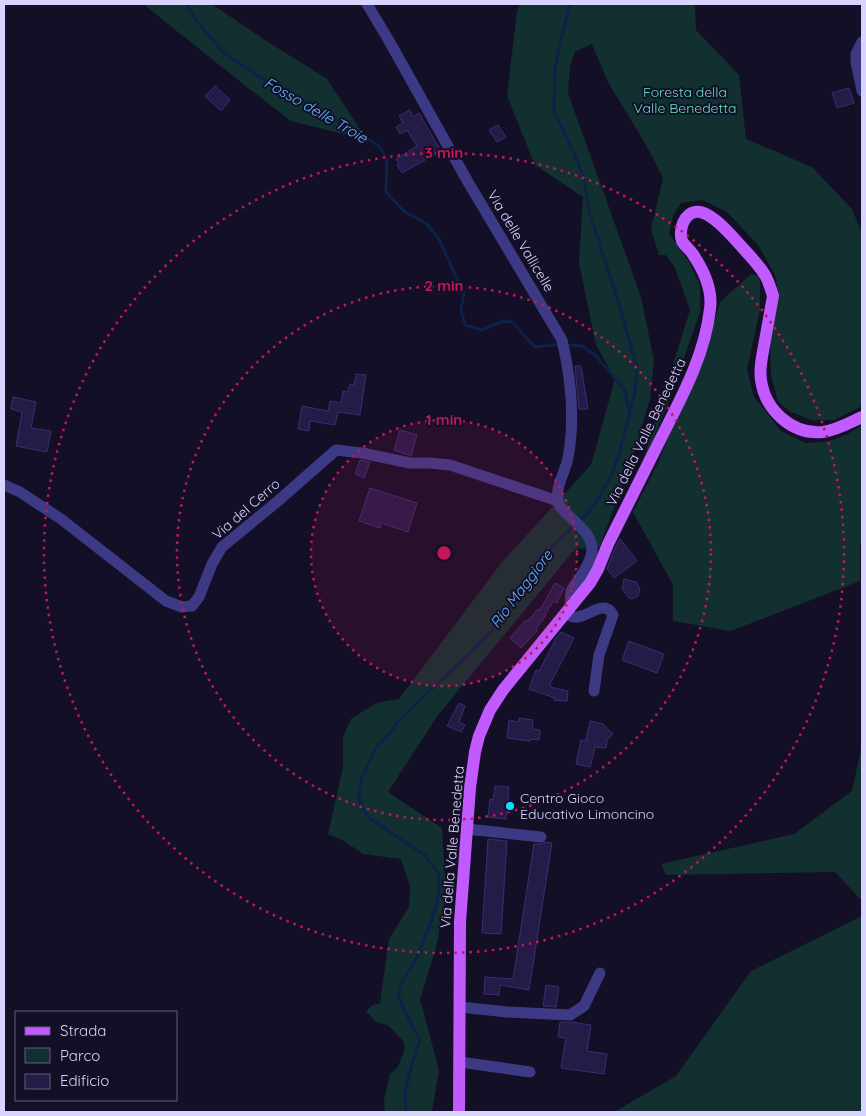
<svg xmlns="http://www.w3.org/2000/svg" width="866" height="1116" font-family="Quicksand,sans-serif">
<rect width="100%" height="100%" fill="#130f26"/>
<g fill="#12302f">
<polygon points="143,4 212,4 265,40 327,79 367,140 291,121 243,84"/>
<polygon points="520,4 695,4 696,30 739,75 746,139 812,167 852,209 862,234 862,406 834,420 811,420 791,412 778,402 771,375 770,347 779,298 775,275 758,245 727,212 702,200 681,203 673,216 669,234 688,260 700,285 700,312 668,404 641,467 690,310 675,268 666,255 659,255 651,229 663,178 646,145 608,82 592,44 575,52 570,66 568,93 641,297 654,361 650,400 628,471 599,548 575,549 438,715 388,792 442,828 446,895 436,948 420,999 439,1070 432,1112 385,1112 384,1099 390,1074 398,1067 405,1048 403,1041 389,1026 376,1022 366,1011 371,1006 380,1003 389,939 409,907 410,886 401,859 363,854 344,841 328,834 343,767 343,737 351,719 376,703 399,699 502,562 591,465 615,379 596,345 579,263 583,197 535,165 507,96 517,11"/>
<polygon points="751,274 760,276 760,310 747,369 754,397 781,431 806,443 828,441 846,435 862,425 862,541 860,544 860,581 731,631 673,621 673,585 633,512 658,463 677,414 700,367 720,302"/>
<polygon points="862,744 862,901 835,872 666,875 661,864 794,834 852,791"/>
<polygon points="862,916 862,1112 614,1112 676,1076 751,971"/>
</g>
<g fill="none" stroke-linecap="round" stroke-linejoin="round">
<g stroke="#0c2248" stroke-width="3">
<polyline points="186,4 197,21 223,52 269,83 296,96 319,111 349,127 379,146 387,159 386,192 405,212 426,223 439,239 464,294 461,309 465,325 482,330 503,321 512,322 535,347 553,345 560,345"/>
<polyline points="570,4 559,47 555,70 554,111 577,160 584,180 590,215 619,303 637,369 635,393 619,454 611,477 600,496 587,514 579,521"/>
<polyline points="566,345 582,346 596,356 625,390 629,411"/>
<polyline points="406,1112 405,1091 413,1061 420,1040 404,1010 398,994 403,980 415,962 432,919 437,902 439,890 439,874 424,854 407,844 382,826 369,818 363,809 359,799 361,780 376,747 386,738 399,720 472,651 498,624 544,556 574,525"/>
</g>
</g>
<g fill="#241b47" stroke="#3b2d73">
<polygon points="215,86 230,100 221,111 205,96"/>
<polygon points="849,88 854,103 837,108 832,93"/>
<polygon points="410,110 413,117 419,113 441,151 402,173 397,165 399,164 396,159 417,146 407,130 400,134 396,127 403,123 399,116"/>
<polygon points="498,125 506,137 497,142 489,130"/>
<polygon points="575,366 581,366 588,409 579,409"/>
<polygon points="356,374 366,375 360,415 338,412 335,425 310,421 309,431 298,429 302,406 328,411 330,401 341,403 343,391 348,392 350,384 354,385"/>
<polygon points="13,397 36,402 31,428 51,431 47,452 16,446 22,412 11,409"/>
<polygon points="400,430 417,435 411,456 394,450"/>
<polygon points="360,460 370,462 364,478 355,474"/>
<polygon points="370,488 417,503 408,532 381,523 380,528 359,521"/>
<polygon points="620,539 637,561 614,578 607,569 615,548"/>
<polygon points="624,579 636,582 640,589 638,596 632,599 629,598 622,589"/>
<polygon points="555,583 564,588 557,603 554,601 545,614 546,615 536,629 537,631 521,648 510,638 526,620 527,622 538,609 540,610"/>
<polygon points="561,632 574,638 550,684 551,684 550,687 568,691 567,701 554,700 555,698 529,689 536,670 539,671 557,637"/>
<polygon points="629,641 664,654 657,673 622,660"/>
<polygon points="459,703 465,706 459,722 465,725 461,732 447,726"/>
<polygon points="519,718 533,720 532,729 540,730 539,740 530,739 530,741 507,738 509,720 519,722"/>
<polygon points="590,721 603,724 613,734 607,740 606,748 595,747 590,767 576,764 581,740 586,741"/>
<polygon points="495,786 509,787 506,819 488,817 490,799 493,800"/>
<polygon points="488,839 507,841 501,934 482,933"/>
<polygon points="547,842 552,843 529,990 500,985 499,995 484,994 485,977 513,979 534,844 541,844"/>
<polygon points="546,985 559,987 556,1007 543,1006"/>
<polygon points="560,1022 571,1022 591,1025 587,1051 607,1054 604,1074 561,1068 566,1038 558,1037"/>
</g>
<g fill="none" stroke-linecap="round" stroke-linejoin="round">
<g stroke="#3d3a85" stroke-width="11">
<path d="M367,4L388,39L468,182L562,340C571,378 575,420 568,458C565,473 555,486 558,502C559,507 564,511 567,514C577,524 593,535 592,551C591,562 583,573 577,582C575,585 572,588 571,592C570,596 571,602 570,607"/>
<polyline points="862,42 856,54 856,62 862,91"/>
<polyline points="4,485 20,492 61,519 166,601 182,607 192,606 199,597 212,564 222,547 278,501 336,450 362,453 410,463 429,463 450,465 558,501"/>
<path d="M566,613C568,614 571,617 573,617C586,620 604,597 613,615L599,655L594,691"/>
<polyline points="467,829 541,837"/>
<polyline points="460,1007 507,1012 570,1015 584,1006 600,973"/>
<polyline points="460,1062 530,1072"/>
</g>
<path stroke="#c25bff" stroke-width="12" d="M459,1112L460,922L470,788L475,752L479,736L490,710L503,690L590,583L598,569L608,544C626,508 644,472 662,436C683,395 705,354 710,309C713,288 703,269 692,253C689,249 684,245 682,241C680,236 681,228 683,223C697,192 730,234 741,246C749,255 759,265 765,275C769,282 771,289 773,296C770,313 767,329 764,346C762,357 759,369 761,380C765,410 792,435 823,432C837,430 849,423 862,417"/>
</g>
<circle cx="444" cy="553" r="133" fill="#c2185b" fill-opacity=".12"/>
<g fill="none" stroke="#c2185b" stroke-width="2.5" stroke-dasharray="2.5 5">
<circle cx="444" cy="553" r="133"/>
<circle cx="444" cy="553" r="267"/>
<circle cx="444" cy="553" r="400"/>
</g>
<circle fill="#00e5ff" stroke="#130f26" stroke-width="2" cx="510" cy="806" r="5"/>
<g text-anchor="middle" dominant-baseline="central" stroke-width="4" stroke-linejoin="round" paint-order="stroke">
<g font-size="14" fill="#5fe0c0" stroke="#130f26">
<text x="685" y="92">Foresta della<tspan x="685" dy="16">Valle Benedetta</tspan></text>
</g>
<g font-size="14" fill="#d9d4ff" stroke="#130f26">
<text transform="translate(521 241) rotate(59)">Via delle Vallicelle</text>
<text transform="translate(646 432) rotate(-64)">Via della Valle Benedetta</text>
<text transform="translate(246 509) rotate(-41)">Via del Cerro</text>
<text transform="translate(452 847) rotate(-85)">Via della Valle Benedetta</text>
</g>
<g font-size="14" fill="#d9d4ff" stroke="#130f26" text-anchor="start">
<text x="520" y="798">Centro Gioco<tspan x="520" dy="16">Educativo Limoncino</tspan></text>
</g>
<g font-size="15" font-style="italic" fill="#62b6ff" stroke="#130f26">
<text transform="translate(316 110) rotate(30)">Fosso delle Troie</text>
<text transform="translate(521 589) rotate(-53)">Rio Maggiore</text>
</g>
</g>
<circle cx="444" cy="553" r="8" fill="#c2185b" stroke="#130f26" stroke-width="2.5"/>
<g font-size="15" text-anchor="middle" font-weight="bold" fill="#c2185b" stroke="#130f26" stroke-width="4" stroke-linejoin="round" paint-order="stroke">
<text x="444" y="158">3 min</text>
<text x="444" y="291">2 min</text>
<text x="444" y="425">1 min</text>
</g>
<rect width="866" height="1116" fill="none" stroke="#d9d4ff" stroke-width="10"/>
<rect x="15" y="1011" width="162" height="90" fill="#130f26" stroke="#625e7d"/>
<rect x="25" y="1027" width="25" height="8" fill="#c25bff" stroke="#625e7d"/>
<text x="60" y="1036" font-size="15" fill="#d9d4ff">Strada</text>
<rect x="25" y="1048" width="25" height="15" fill="#12302f" stroke="#625e7d"/>
<text x="60" y="1061" font-size="15" fill="#d9d4ff">Parco</text>
<rect x="25" y="1074" width="25" height="15" fill="#241b47" stroke="#625e7d"/>
<text x="60" y="1086" font-size="15" fill="#d9d4ff">Edificio</text>
</svg>
